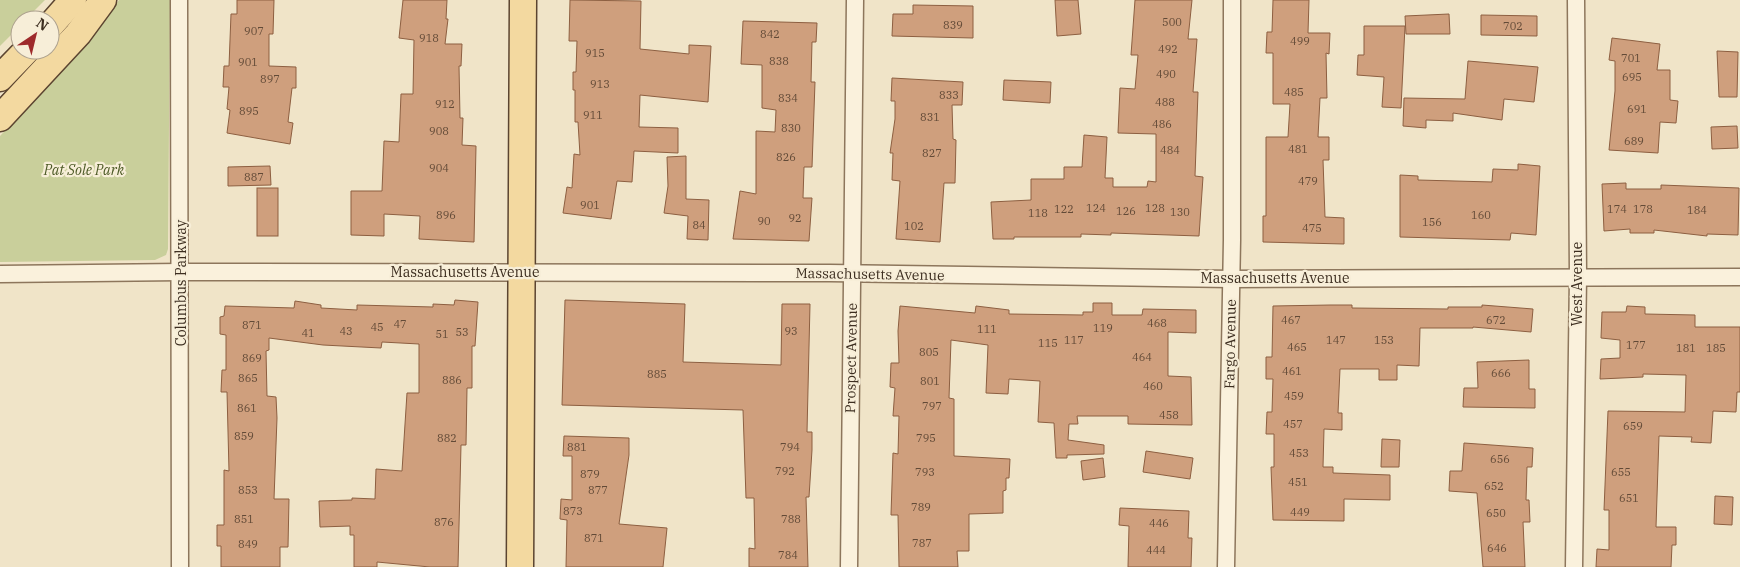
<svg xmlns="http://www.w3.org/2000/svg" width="1740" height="567" font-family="'IBM Plex Serif',serif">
<rect width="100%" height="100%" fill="#f0e4c8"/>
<g fill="#c9cf9b">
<polygon points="0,0 45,0 25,20 20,20 20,26 0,46"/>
<polygon points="119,0 170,0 168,249 166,255 155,260 0,262 0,136 84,48"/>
</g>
<g fill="#cf9f7d" stroke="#8d5f41">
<polygon points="237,0 274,0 273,34 269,34 269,66 296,67 296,88 292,88 288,122 293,123 290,144 227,133 230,110 227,109 229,87 223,87 224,66 229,66 231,14 237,14"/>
<polygon points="403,0 447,0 446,19 448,19 445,44 462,44 461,66 459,66 460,118 463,118 462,145 476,146 474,242 419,239 420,216 384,214 384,236 351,235 351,191 382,191 384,141 399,142 401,94 413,94 414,40 399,38"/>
<polygon points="570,0 641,1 640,49 689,54 689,45 711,46 708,102 640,95 639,127 678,128 678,153 634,151 632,182 617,181 611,219 563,213 567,187 572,188 574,154 580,155 578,122 575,122 575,90 573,90 573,72 576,72 577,41 569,41"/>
<polygon points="1055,0 1078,0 1081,34 1057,36"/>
<polygon points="1135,0 1192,0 1188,39 1197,39 1193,92 1198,92 1195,176 1203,177 1199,236 1111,233 1111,235 1081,234 1081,237 1014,237 1014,239 993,239 991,202 1031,200 1031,179 1064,179 1064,167 1082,167 1084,135 1107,137 1105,178 1113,178 1113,187 1147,187 1148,181 1156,182 1156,134 1118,133 1120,88 1135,89 1138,55 1131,55"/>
<polygon points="1273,0 1309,0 1308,33 1330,33 1329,54 1326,53 1327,98 1320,98 1318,137 1329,137 1329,160 1323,160 1325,217 1344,218 1344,244 1263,242 1263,216 1266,216 1266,137 1288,137 1290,104 1273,104 1273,53 1266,53 1267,32 1272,32"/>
<polygon points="913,5 973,6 973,38 892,36 893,14 913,14"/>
<polygon points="1449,14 1450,34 1406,34 1405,16"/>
<polygon points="1481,15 1537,16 1537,36 1481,35"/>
<polygon points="743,21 817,23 816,42 812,42 811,82 815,82 812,167 804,167 803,198 812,198 809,241 733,239 740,191 756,194 756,131 775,132 776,110 762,108 762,65 741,64"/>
<polygon points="1364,26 1405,26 1401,108 1382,107 1384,77 1357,75 1358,55 1364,55"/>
<polygon points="1612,38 1660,44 1657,70 1670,70 1670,100 1678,101 1676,123 1660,122 1658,153 1609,150 1615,91 1615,61 1609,60"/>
<polygon points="1717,51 1738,52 1737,97 1719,97"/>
<polygon points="1468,61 1538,67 1534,102 1504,99 1502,120 1453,113 1453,121 1426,120 1426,128 1403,126 1404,98 1465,99"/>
<polygon points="892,78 963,82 962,105 952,105 953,139 956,140 955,183 944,183 940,242 896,239 900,181 892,180 893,153 890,153 895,119 895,101 891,101"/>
<polygon points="1004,80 1051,82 1050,103 1003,100"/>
<polygon points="1737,126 1738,148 1712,149 1711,127"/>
<polygon points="686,156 686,199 709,200 708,240 687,239 688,216 664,213 668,186 667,157"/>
<polygon points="1518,164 1540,166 1536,235 1511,233 1510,240 1400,237 1400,175 1418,176 1418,180 1492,182 1493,169 1518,170"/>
<polygon points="270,166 271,185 228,186 228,167"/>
<polygon points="1626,183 1626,189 1661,189 1661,185 1739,188 1738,235 1707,234 1707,236 1654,230 1654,233 1630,233 1630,229 1604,231 1602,184"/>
<rect x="257" y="188" width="21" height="48"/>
<polygon points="455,300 478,302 475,346 472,346 472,388 467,388 466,445 461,445 458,567 430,567 377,562 377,567 354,567 354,535 350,535 350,526 320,527 319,501 352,500 352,498 375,499 376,469 402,471 407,393 419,393 419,344 382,342 381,348 323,345 269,338 269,350 266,351 267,396 276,397 277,418 274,499 289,499 288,547 280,547 280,567 221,567 221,546 217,546 217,525 224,525 224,470 229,471 227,392 221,392 222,370 226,370 226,335 220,334 220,317 224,316 225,306 294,308 295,301 321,305 321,308 357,310 357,305 433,307 433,304 454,305"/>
<polygon points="565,300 685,304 683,362 781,365 782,304 810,304 807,432 812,432 812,450 809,497 806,497 808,567 749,567 749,548 755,549 754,498 746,498 743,410 562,405"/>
<polygon points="1093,303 1112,303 1112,315 1142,315 1143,309 1196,310 1196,333 1168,332 1168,376 1191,377 1192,425 1128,424 1128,416 1077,416 1078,424 1069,424 1068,440 1104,445 1104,454 1067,455 1067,458 1056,458 1054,423 1038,422 1040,381 1009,379 1008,394 986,393 988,345 951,340 949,398 954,399 954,456 1010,459 1009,478 1006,478 1006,490 1003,491 1003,513 969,514 969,551 957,551 958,567 899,567 898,515 891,515 893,453 898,454 899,416 893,416 895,388 890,387 891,363 899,363 898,331 900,306 975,313 976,306 1009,310 1009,314 1083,315 1083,312 1093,312"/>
<polygon points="1330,305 1352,305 1352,308 1448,309 1448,307 1482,307 1482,305 1533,309 1531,332 1473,327 1473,328 1420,328 1419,366 1397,365 1397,380 1379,380 1379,369 1340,369 1338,413 1342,413 1342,430 1324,429 1323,467 1333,467 1333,473 1390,475 1390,500 1344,499 1344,521 1273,520 1271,467 1274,467 1274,434 1266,434 1267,412 1272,412 1273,379 1266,379 1266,357 1272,357 1273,306"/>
<polygon points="1627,306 1645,307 1645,314 1695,315 1695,327 1740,327 1740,392 1737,392 1736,412 1713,411 1711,443 1691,442 1692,437 1659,436 1656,527 1676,527 1676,545 1672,545 1671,567 1596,567 1597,549 1609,550 1609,510 1604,510 1608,411 1685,412 1686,375 1643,374 1643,377 1600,379 1601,359 1620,358 1620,340 1601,338 1602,312 1626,312"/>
<polygon points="1529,360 1529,389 1535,389 1535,408 1463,407 1464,388 1478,388 1477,362"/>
<polygon points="564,436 629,438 629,455 619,524 667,528 663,567 566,567 567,520 560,519 561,499 572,500 572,456 563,456"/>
<polygon points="1382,439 1400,440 1399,467 1381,467"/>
<polygon points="1464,443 1533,448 1532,467 1527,467 1526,500 1529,500 1530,522 1523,522 1525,567 1483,567 1477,493 1449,491 1450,471 1462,471"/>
<polygon points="1146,451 1193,458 1190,479 1143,472"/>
<polygon points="1103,458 1105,477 1083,480 1081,461"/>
<polygon points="1715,496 1733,497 1732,525 1714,524"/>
<polygon points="1120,508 1189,511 1188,538 1192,538 1191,567 1128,567 1129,526 1119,525"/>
</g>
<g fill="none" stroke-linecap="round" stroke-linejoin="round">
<defs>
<g id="street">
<polyline points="179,0 180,567"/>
<polyline points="0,274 181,272 830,273 1231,279 1740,277"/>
<polyline points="849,567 855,0"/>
<polyline points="1226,567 1232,240 1232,0"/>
<polyline points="1574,567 1578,276 1576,0"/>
</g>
<g id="primary">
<polyline points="50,26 73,0"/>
<polyline points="0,78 27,50"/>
<polyline points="0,118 78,34 103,0"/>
<polyline points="520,567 523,0"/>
</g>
</defs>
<use href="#street" stroke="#8d765c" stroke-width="19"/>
<use href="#primary" stroke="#5b4430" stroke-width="29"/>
<use href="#street" stroke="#faf1dc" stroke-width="16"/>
<use href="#primary" stroke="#f3d9a0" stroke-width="26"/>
</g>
<g text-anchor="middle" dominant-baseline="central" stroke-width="4.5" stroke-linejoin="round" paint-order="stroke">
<g font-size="11" fill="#624a37">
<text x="1172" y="22">500</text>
<text x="953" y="25">839</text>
<text x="1513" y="26">702</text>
<text x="254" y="31">907</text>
<text x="770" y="34">842</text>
<text x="429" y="38">918</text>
<text x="1300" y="41">499</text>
<text x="1168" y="49">492</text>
<text x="595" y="53">915</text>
<text x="1631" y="58">701</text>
<text x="779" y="61">838</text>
<text x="248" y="62">901</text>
<text x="1166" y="74">490</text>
<text x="1632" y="77">695</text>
<text x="270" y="79">897</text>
<text x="600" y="84">913</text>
<text x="1294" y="92">485</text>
<text x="949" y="95">833</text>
<text x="788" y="98">834</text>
<text x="1165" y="102">488</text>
<text x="445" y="104">912</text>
<text x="1637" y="109">691</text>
<text x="249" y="111">895</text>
<text x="593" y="115">911</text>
<text x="930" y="117">831</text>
<text x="1162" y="124">486</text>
<text x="791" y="128">830</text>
<text x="439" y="131">908</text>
<text x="1634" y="141">689</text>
<text x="1298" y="149">481</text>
<text x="1170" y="150">484</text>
<text x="932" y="153">827</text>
<text x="786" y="157">826</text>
<text x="439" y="168">904</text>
<text x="254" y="177">887</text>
<text x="1308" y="181">479</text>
<text x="590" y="205">901</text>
<text x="1096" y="208">124</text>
<text x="1155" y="208">128</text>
<text x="1064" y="209">122</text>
<text x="1617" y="209">174</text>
<text x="1643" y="209">178</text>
<text x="1697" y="210">184</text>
<text x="1126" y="211">126</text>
<text x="1180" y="212">130</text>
<text x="1038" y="213">118</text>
<text x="446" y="215">896</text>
<text x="1481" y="215">160</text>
<text x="795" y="218">92</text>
<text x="764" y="221">90</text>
<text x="1432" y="222">156</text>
<text x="699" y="225">84</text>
<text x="914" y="226">102</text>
<text x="1312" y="228">475</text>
<text x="1291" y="320">467</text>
<text x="1496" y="320">672</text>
<text x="1157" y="323">468</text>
<text x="400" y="324">47</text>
<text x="252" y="325">871</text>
<text x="377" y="327">45</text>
<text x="1103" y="328">119</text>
<text x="987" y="329">111</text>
<text x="346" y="331">43</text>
<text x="791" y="331">93</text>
<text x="462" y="332">53</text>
<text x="308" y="333">41</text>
<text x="442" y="334">51</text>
<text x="1074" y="340">117</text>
<text x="1336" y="340">147</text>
<text x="1384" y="340">153</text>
<text x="1048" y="343">115</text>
<text x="1636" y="345">177</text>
<text x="1297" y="347">465</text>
<text x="1686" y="348">181</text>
<text x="1716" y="348">185</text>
<text x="929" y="352">805</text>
<text x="1142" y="357">464</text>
<text x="252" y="358">869</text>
<text x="1292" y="371">461</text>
<text x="1501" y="373">666</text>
<text x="657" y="374">885</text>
<text x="248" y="378">865</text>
<text x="452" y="380">886</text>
<text x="930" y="381">801</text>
<text x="1153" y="386">460</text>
<text x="1294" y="396">459</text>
<text x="932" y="406">797</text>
<text x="247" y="408">861</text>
<text x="1169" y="415">458</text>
<text x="1293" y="424">457</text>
<text x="1633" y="426">659</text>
<text x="244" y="436">859</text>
<text x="447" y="438">882</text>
<text x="926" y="438">795</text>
<text x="577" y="447">881</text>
<text x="790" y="447">794</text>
<text x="1299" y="453">453</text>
<text x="1500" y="459">656</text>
<text x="785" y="471">792</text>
<text x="925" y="472">793</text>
<text x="1621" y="472">655</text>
<text x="590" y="474">879</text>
<text x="1298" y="482">451</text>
<text x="1494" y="486">652</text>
<text x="248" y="490">853</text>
<text x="598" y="490">877</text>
<text x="1629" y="498">651</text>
<text x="921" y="507">789</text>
<text x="573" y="511">873</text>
<text x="1300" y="512">449</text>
<text x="1496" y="513">650</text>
<text x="244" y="519">851</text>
<text x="791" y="519">788</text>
<text x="444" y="522">876</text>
<text x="1159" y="523">446</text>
<text x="594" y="538">871</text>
<text x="922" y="543">787</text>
<text x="248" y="544">849</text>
<text x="1497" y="548">646</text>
<text x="1156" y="550">444</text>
<text x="788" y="555">784</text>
</g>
<g font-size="14" font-style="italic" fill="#4d5a26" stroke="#f7eed8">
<text x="84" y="170">Pat Sole Park</text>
</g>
<g font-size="14" fill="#3d2e20" stroke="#f7eed8">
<text x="465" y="272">Massachusetts Avenue</text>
<text transform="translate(870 274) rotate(1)">Massachusetts Avenue</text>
<text x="1275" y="278">Massachusetts Avenue</text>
<text transform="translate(181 283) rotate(-90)">Columbus Parkway</text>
<text transform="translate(1577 284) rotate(-90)">West Avenue</text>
<text transform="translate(1230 344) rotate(-89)">Fargo Avenue</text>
<text transform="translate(851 358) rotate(-89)">Prospect Avenue</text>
</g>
</g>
<g transform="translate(35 35) rotate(35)"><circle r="24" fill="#f7eed8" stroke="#ada18e"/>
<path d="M0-4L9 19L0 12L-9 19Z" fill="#9e2a2b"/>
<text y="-8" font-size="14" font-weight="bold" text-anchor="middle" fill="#3d2e20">N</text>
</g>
</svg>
